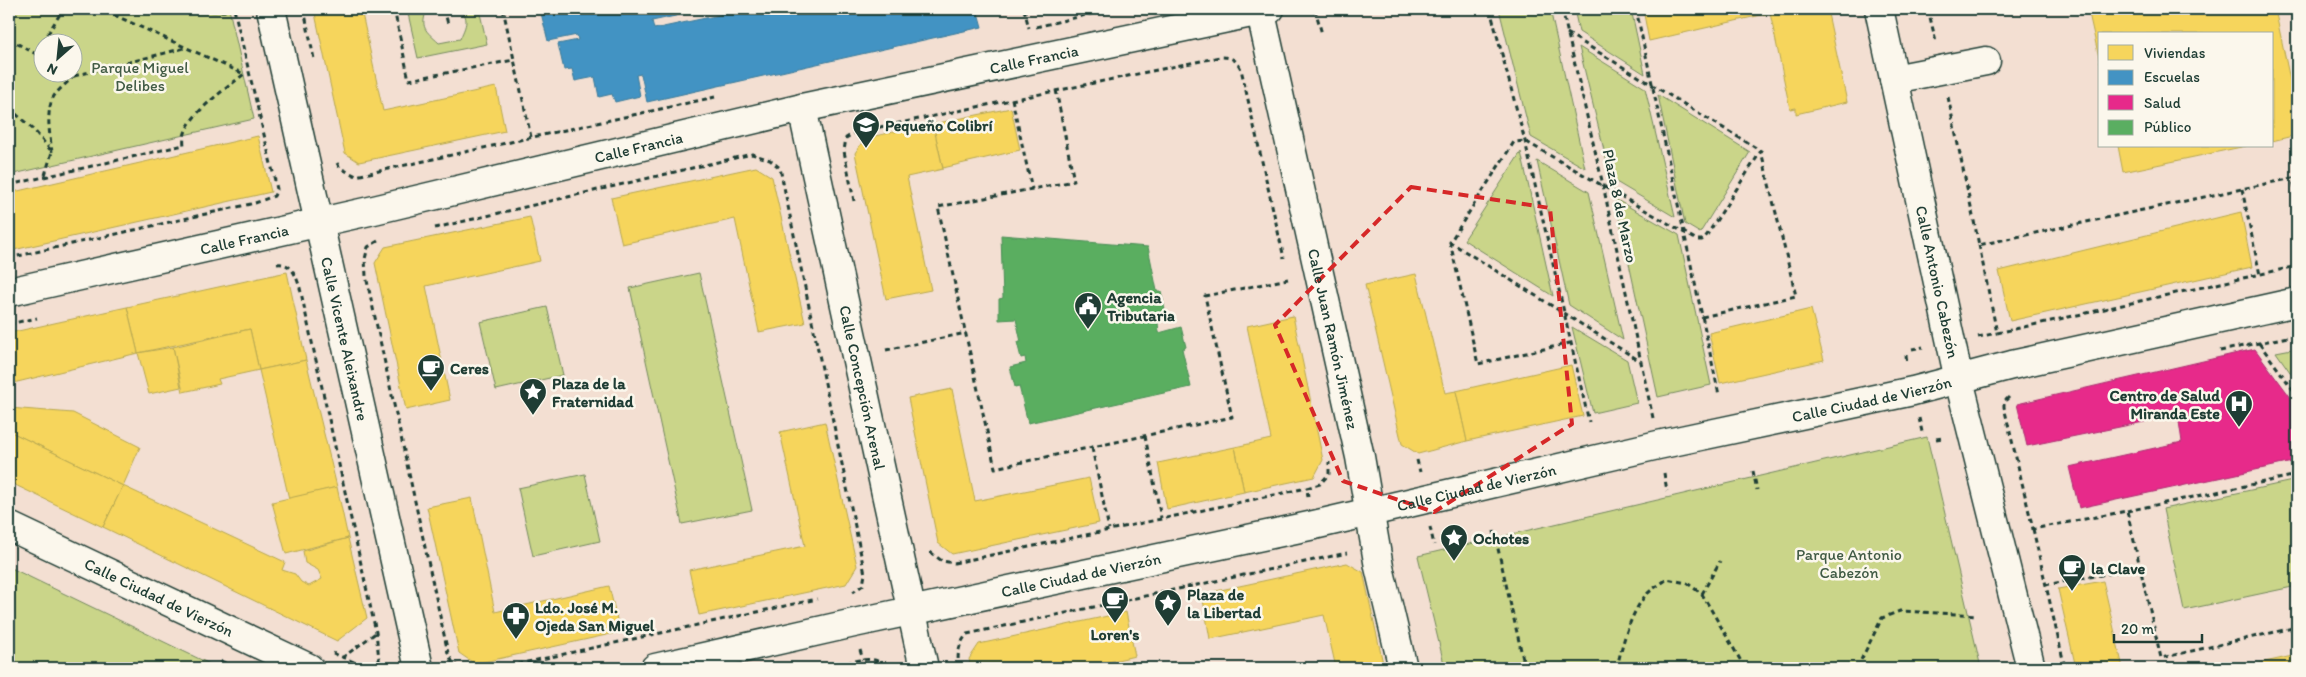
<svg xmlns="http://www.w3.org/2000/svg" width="2306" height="677" font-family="Itim,sans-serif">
<rect width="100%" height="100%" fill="#f3dfd2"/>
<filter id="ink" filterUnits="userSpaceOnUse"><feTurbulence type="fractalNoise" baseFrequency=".02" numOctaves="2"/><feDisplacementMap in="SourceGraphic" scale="10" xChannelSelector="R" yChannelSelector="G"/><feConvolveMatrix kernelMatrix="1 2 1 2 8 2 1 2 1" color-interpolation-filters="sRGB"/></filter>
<g filter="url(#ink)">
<g fill="#cad589" stroke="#74895e" fill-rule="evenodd">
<path d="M9,9H229L254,119L9,175ZM42,42H72V72H42Z"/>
<path d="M407,9H427C420,28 425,30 439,43L460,39C465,27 470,20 461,9H479L487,44L418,58Z"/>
<polygon points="1499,9 1550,9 1585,168 1531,137"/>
<polygon points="1574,9 1631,9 1645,74 1579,32"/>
<polygon points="1579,47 1645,88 1675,217 1611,179"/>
<polygon points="1658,95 1750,152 1700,233 1685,224"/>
<polygon points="1521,152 1553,296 1464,240"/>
<polygon points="1537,161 1589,192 1623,340 1569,305"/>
<polygon points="1615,199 1679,235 1711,385 1658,397"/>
<polygon points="699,273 752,510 682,524 630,288"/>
<polygon points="547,307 563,375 496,390 480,322"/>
<polygon points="1572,327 1627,360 1637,403 1593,413"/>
<polygon points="2297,348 2297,382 2276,352"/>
<polygon points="1927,437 1981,668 1445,668 1418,556"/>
<polygon points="585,474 600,541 533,556 518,488"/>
<polygon points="2297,480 2297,586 2184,610 2163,509"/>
<polygon points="9,567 218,668 9,668"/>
</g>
<g fill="#f6d55c" stroke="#b6a750">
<polygon points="314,9 361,9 383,111 496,87 505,131 359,162 345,153"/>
<polygon points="1643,9 1787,9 1649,41"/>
<polygon points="1787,9 1827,9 1847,102 1796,114 1796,108 1790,109 1770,13"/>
<polygon points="2088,9 2275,9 2297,113 2297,135 2272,141 2272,34 2100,34 2100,62"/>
<polygon points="1011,108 1020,150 943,168 933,124"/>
<polygon points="933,124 943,169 907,177 931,290 886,299 855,153 865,138"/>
<polygon points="258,136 271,192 9,251 9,193"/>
<polygon points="2118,146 2246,146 2123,172"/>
<polygon points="756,167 772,177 805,323 759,332 735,219 622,244 611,198"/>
<polygon points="2241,212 2252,267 2010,321 1999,271"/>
<polygon points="530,217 540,261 426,286 450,400 406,410 375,263 385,247"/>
<polygon points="287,272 306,360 259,370 250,329 138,353 127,307"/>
<polygon points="1416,274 1445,393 1456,391 1467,441 1418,454 1402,444 1365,285"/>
<polygon points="127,307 138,353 9,384 9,333"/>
<polygon points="1811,309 1824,360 1720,383 1709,333"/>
<polygon points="1293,316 1323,460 1314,477 1244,492 1235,447 1271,439 1247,326"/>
<polygon points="250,329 259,370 218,379 220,384 183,392 173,347"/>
<polygon points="173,347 181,387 149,394 138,353"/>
<polygon points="306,360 337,487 289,499 259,370"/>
<polygon points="1571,365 1583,416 1467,441 1456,391"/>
<polygon points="952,389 975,501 1089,478 1099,523 952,554 938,543 908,398"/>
<polygon points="9,408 73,413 140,447 123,486 9,431"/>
<polygon points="825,422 857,566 846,584 699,615 689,570 805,546 780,432"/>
<polygon points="9,431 123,486 103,527 9,482"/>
<polygon points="1235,447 1244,492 1167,509 1158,463"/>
<polygon points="123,486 285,562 282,570 295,574 301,582 309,586 322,579 318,570 305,563 303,551 348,538 367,618 337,641 103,527"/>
<polygon points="337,487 348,538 286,554 272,502"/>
<polygon points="472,498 495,612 609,586 620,632 475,664 459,653 427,507"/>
<polygon points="1347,563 1363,572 1384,668 1336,668 1324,615 1210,639 1202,594"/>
<polygon points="2103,581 2123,668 2076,668 2058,589"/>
<polygon points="1126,612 1135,656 1082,668 971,668 969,659 979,644"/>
<polygon points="2297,655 2297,668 2237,668"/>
</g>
<polygon fill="#4393c3" stroke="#387998" points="540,9 708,9 652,21 654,29 748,9 977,9 982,27 647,102 641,74 636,75 640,96 615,102 612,94 599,97 595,77 575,81 572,69 564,70 558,44 578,40 577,35 548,41"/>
<polygon fill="#e7298a" stroke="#ab2f70" points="2255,349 2297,406 2297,461 2079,508 2069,467 2182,442 2178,415 2027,446 2017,404"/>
<polygon fill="#5aae61" stroke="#488c54" points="1001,235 1148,247 1157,291 1161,291 1166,314 1157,313 1159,333 1181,327 1186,347 1182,349 1191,387 1028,423 1019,386 1015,387 1010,367 1026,363 1025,357 1021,358 1017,342 1021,342 1016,319 999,320 999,299 1003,298"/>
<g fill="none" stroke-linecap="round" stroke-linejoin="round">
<defs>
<g id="minor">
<path id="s1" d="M271,9L419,668"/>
<path id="s2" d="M1260,9L1360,457L1379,567L1403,668"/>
<path id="s3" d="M1879,9L1959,380L2031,668"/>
<polyline points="1894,79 1986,61"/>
<path id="s4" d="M802,108L924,668"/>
<path id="s5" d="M9,292L374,210L802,108L1270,9"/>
<path id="s6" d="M9,526L309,668"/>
<path id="s7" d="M655,668L854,623L1314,525L1658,445L1913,391L2012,365L2297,302"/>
</g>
</defs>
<use href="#minor" stroke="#1f3d34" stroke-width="31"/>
<g stroke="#1f3d34" stroke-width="3" stroke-dasharray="5 4" stroke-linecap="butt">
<polyline points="203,9 207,11 229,11"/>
<polyline points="304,9 314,59"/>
<polyline points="394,9 409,80 514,60"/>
<polyline points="444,9 448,24"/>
<polyline points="503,9 531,137"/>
<polyline points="1024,9 1029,28"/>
<polyline points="1315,9 1322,34"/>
<polyline points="1490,9 1525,141 1589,422"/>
<polyline points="1562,9 1603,185 1653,418"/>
<polyline points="1636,9 1719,395"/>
<polyline points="1928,9 1936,42"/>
<polyline points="1036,27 1111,9"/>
<polyline points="1567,33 1761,151 1707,235 1702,240 1697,240 1525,141 1514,142 1450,242 1640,361"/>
<polyline points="9,39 36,54 42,43"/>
<polyline points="43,42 63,9"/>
<polyline points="36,54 42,58"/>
<polyline points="74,76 185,48"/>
<polyline points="1056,90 1074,181 938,207 995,468 1232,417 1205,296 1288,279"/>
<polyline points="1948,97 1979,245 2293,178 2297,199"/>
<polyline points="1012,99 1032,189"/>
<polyline points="9,108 34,130 52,152 45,175"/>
<path d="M52,152C50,136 45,111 54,96C59,89 68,82 74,76L68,72"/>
<polyline points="337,163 340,168 356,176 715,97"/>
<path d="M9,185L184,145C179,119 225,90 244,74L101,9"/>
<polyline points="2242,189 2260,275"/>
<path d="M854,201L844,151L846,138L856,132L1220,57C1231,57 1236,59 1241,69L1284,258"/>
<polyline points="435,228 752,154 770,160 780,168 865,574 863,585 853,592"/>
<polyline points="378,241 368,247 365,259 366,276 448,653 453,663 460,668"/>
<polyline points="1450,242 1478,364 1570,343"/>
<polyline points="1979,245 1997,333 2297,266"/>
<polyline points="9,258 255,203 274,196 277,189 234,9"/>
<path d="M277,264C292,262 296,276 300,288L376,632L380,668"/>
<polyline points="1702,317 1796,296 1761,151"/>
<polyline points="9,324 37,318"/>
<polyline points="1978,337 1997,333"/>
<polyline points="2259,343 2297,395"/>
<polyline points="1912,349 1923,347"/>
<polyline points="886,350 966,333"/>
<polyline points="2220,351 2297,335"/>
<polyline points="1906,355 1907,363"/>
<polyline points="2009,397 2004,402 2004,407 2033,529 2127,511 2161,658 2297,627"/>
<polyline points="1919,418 1922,432"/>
<polyline points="1145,436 1161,518"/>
<polyline points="1936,439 1943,438"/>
<polyline points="1092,448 1109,529"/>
<polyline points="1417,460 1420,472"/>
<polyline points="1753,471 1757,490"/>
<polyline points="1664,473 1667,491"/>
<polyline points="1308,497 1307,488 1320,484 1329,474 1329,462"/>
<polyline points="2127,511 2297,475"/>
<polyline points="1430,527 1434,545"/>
<polyline points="2033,529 2065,668"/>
<polyline points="1494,531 1525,668"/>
<polyline points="930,552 942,561 954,563 1307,488"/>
<polyline points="2045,585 2140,568"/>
<polyline points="1702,594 1720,561"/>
<polyline points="860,650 863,660"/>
<polyline points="333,653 365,667 380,668"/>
<polyline points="342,658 377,632"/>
<polyline points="221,661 236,668"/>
<polyline points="500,668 817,599"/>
<path d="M829,668C846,664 875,651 887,668"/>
<path d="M959,668C957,655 958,645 967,634L1347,553"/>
<path d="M1617,668C1622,644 1630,615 1645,596C1651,589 1661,584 1667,579L1687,583L1702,594L1745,668"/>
<polyline points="1857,668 1882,618 1900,611 1977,615"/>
</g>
<use href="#minor" stroke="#fbf7ec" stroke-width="28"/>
</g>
</g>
<path fill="none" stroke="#d62828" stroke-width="4" stroke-dasharray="10 6" stroke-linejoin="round" d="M1411,187L1550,208L1572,424L1434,512L1343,481L1275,325Z"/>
<defs>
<symbol id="school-pin" viewBox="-11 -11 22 30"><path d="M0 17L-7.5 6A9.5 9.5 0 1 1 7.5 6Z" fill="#1f3d34" stroke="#fbf7ec"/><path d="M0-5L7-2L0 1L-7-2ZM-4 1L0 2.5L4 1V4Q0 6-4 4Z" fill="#fff"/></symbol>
<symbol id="civic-pin" viewBox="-11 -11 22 30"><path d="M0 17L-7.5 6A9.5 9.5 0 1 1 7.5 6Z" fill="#1f3d34" stroke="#fbf7ec"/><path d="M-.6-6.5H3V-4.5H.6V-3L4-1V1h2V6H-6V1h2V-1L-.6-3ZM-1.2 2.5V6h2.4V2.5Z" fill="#fff"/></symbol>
<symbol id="cafe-pin" viewBox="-11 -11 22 30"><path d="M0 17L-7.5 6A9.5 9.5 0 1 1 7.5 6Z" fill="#1f3d34" stroke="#fbf7ec"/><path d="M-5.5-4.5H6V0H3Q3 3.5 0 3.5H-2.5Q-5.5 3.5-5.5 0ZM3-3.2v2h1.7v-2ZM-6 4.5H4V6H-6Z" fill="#fff"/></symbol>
<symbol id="sight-pin" viewBox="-11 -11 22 30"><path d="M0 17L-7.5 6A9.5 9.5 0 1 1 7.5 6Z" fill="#1f3d34" stroke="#fbf7ec"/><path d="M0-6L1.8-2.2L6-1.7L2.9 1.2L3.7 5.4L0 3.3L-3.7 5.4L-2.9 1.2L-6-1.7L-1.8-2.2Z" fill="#fff"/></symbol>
<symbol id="hospital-pin" viewBox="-11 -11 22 30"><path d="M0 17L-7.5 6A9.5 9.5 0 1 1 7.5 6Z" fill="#1f3d34" stroke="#fbf7ec"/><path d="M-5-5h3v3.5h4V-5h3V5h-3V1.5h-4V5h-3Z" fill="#fff"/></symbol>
<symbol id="pharmacy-pin" viewBox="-11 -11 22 30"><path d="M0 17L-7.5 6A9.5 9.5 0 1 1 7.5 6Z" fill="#1f3d34" stroke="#fbf7ec"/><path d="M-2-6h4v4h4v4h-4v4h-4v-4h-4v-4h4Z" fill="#fff"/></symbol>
</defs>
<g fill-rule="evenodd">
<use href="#school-pin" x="850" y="109" width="32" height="43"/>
<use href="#civic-pin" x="1072" y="290" width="32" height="43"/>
<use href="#cafe-pin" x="415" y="352" width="32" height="43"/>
<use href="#sight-pin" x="517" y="376" width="32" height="43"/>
<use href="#hospital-pin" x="2223" y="388" width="32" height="43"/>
<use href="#sight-pin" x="1438" y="522" width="32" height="43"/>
<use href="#cafe-pin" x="2056" y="552" width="32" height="43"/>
<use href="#cafe-pin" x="1099" y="584" width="32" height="43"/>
<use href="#sight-pin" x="1152" y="587" width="32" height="43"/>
<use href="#pharmacy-pin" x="500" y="600" width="32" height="43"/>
</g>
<g text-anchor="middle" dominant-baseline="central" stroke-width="5" stroke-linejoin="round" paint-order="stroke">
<g font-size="16" fill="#1f3d34" stroke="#fbf7ec">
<text stroke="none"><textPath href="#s5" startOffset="1051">Calle Francia</textPath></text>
<text stroke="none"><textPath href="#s5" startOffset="646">Calle Francia</textPath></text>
<text transform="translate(1620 206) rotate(78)">Plaza 8 de Marzo</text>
<text stroke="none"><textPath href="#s5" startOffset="241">Calle Francia</textPath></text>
<text stroke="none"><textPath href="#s3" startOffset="279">Calle Antonio Cabezón</textPath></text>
<text stroke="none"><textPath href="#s1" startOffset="338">Calle Vicente Aleixandre</textPath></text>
<text stroke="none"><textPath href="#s2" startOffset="338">Calle Juan Ramón Jiménez</textPath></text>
<text stroke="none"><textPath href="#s4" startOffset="286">Calle Concepción Arenal</textPath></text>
<text stroke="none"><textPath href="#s7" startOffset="1246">Calle Ciudad de Vierzón</textPath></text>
<text stroke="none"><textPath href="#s7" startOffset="841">Calle Ciudad de Vierzón</textPath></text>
<text stroke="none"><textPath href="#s7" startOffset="436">Calle Ciudad de Vierzón</textPath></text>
<text stroke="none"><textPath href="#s6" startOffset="166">Calle Ciudad de Vierzón</textPath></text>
</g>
<g font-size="16" fill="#415b45" stroke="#fbf7ec">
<text x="140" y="67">Parque Miguel<tspan x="140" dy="18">Delibes</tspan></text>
<text x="1849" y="554">Parque Antonio<tspan x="1849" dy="18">Cabezón</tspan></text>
</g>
<g font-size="16" font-weight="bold" fill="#1f3d34" stroke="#fbf7ec" text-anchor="start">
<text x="885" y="125">Pequeño Colibrí</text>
<text x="1107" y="297">Agencia<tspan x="1107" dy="18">Tributaria</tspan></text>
<text x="450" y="368">Ceres</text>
<text x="552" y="383">Plaza de la<tspan x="552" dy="18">Fraternidad</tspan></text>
<text x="2220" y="395" text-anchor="end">Centro de Salud<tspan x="2220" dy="18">Miranda Este</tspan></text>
<text x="1473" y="538">Ochotes</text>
<text x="2091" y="568">la Clave</text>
<text x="1187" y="594">Plaza de<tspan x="1187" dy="18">la Libertad</tspan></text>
<text x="535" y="607">Ldo. José M.<tspan x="535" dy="18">Ojeda San Miguel</tspan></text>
<text x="1115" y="634" text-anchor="middle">Loren's</text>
</g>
</g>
<rect width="2306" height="677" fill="none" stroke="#fbf7ec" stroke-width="30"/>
<rect x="15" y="15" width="2276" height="647" fill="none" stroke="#1f3d34" stroke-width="2" filter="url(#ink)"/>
<rect x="2098" y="32" width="175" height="115" fill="#fbf7ec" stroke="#a3ada2"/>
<rect x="2108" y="45" width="25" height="15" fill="#f6d55c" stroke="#a3ada2"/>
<text x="2144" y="58" font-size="15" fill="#1f3d34">Viviendas</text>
<rect x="2108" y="70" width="25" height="15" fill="#4393c3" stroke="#a3ada2"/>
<text x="2144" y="82" font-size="15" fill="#1f3d34">Escuelas</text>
<rect x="2108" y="95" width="25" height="15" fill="#e7298a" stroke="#a3ada2"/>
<text x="2144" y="108" font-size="15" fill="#1f3d34">Salud</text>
<rect x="2108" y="120" width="25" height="15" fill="#5aae61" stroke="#a3ada2"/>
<text x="2144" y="132" font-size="15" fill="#1f3d34">Público</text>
<g transform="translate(58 58) rotate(207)"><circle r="24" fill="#fbf7ec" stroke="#a3ada2"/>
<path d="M0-4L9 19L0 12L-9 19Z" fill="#1f3d34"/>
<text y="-8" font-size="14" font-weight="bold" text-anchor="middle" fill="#1f3d34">N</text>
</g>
<path d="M2114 634v8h88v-8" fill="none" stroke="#1f3d34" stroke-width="2.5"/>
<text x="2121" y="634" font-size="15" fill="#1f3d34" stroke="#fbf7ec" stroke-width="4" paint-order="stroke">20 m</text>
</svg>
